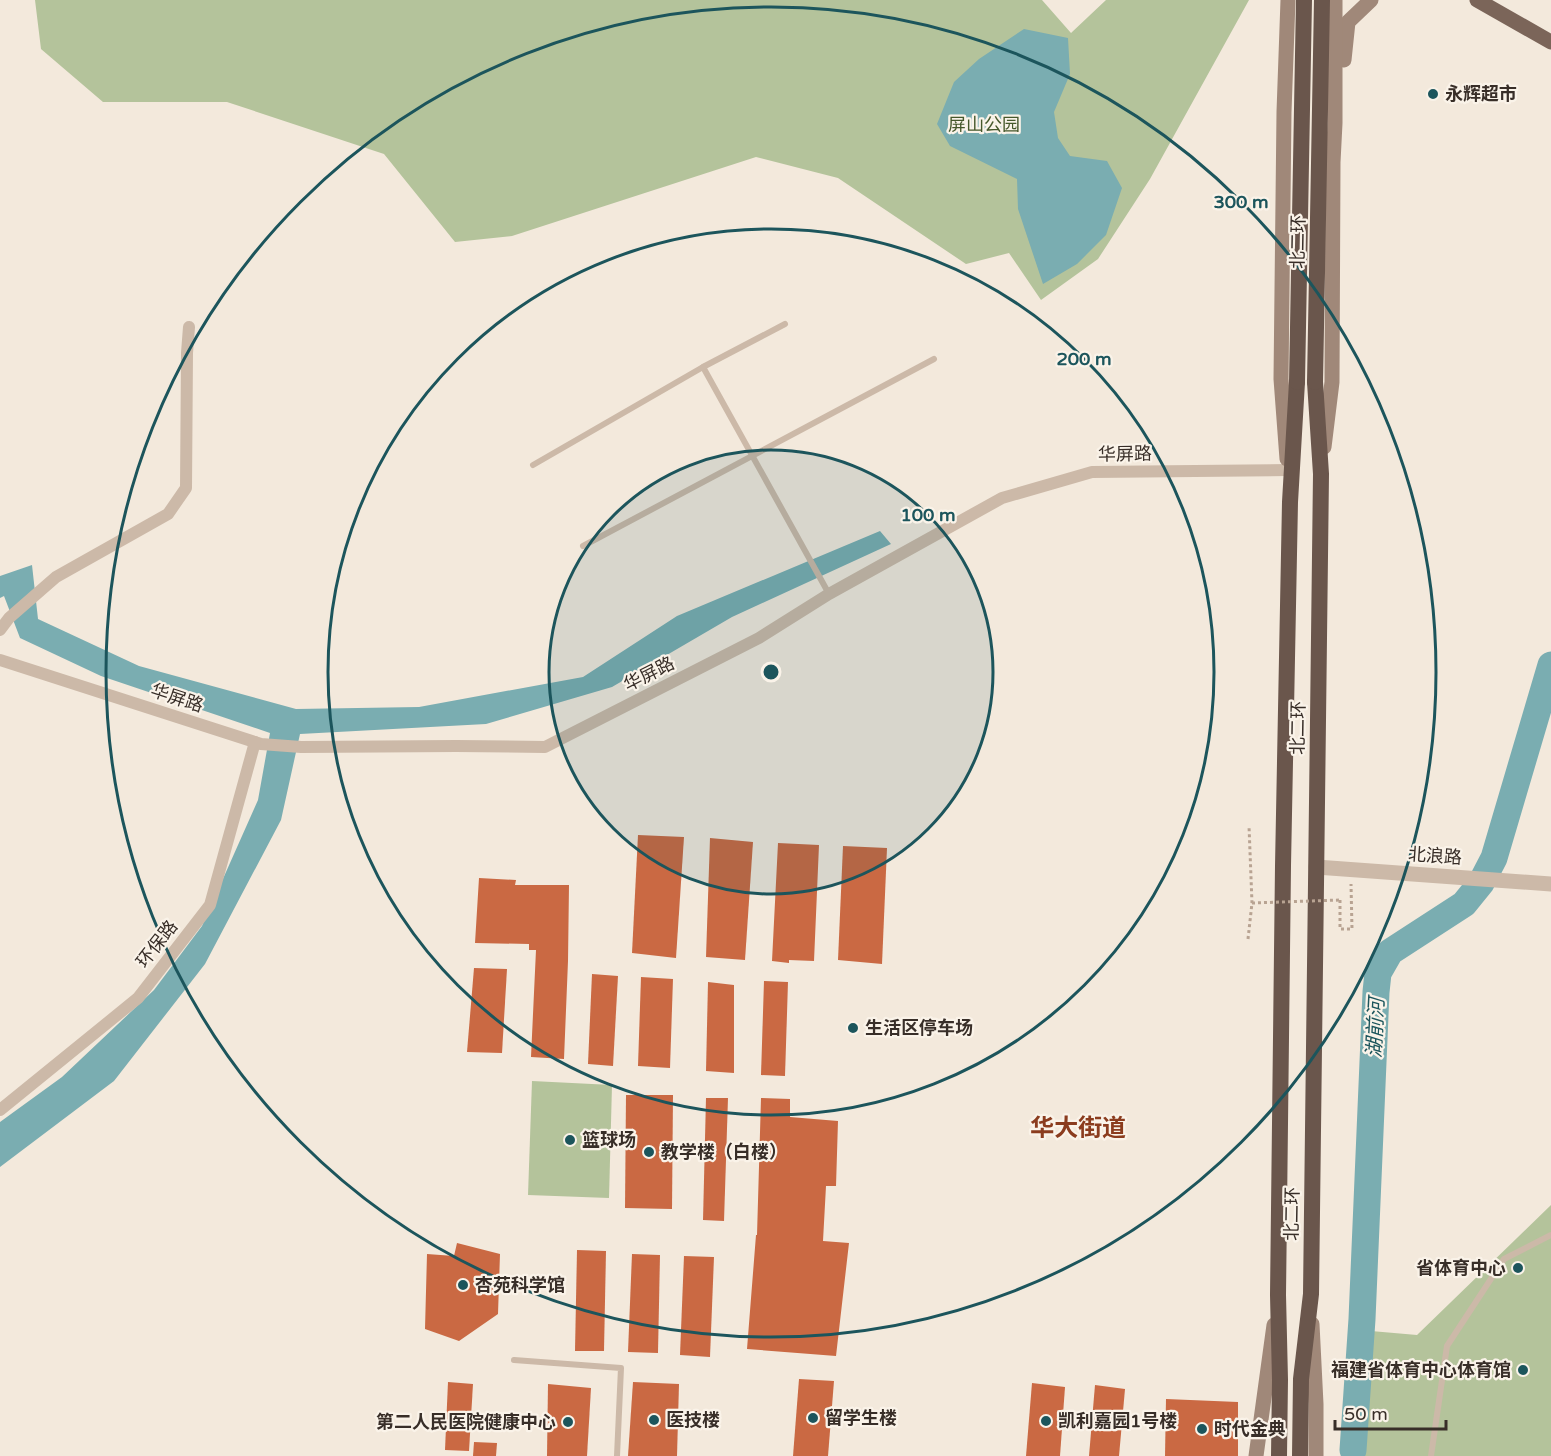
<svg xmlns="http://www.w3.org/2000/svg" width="1551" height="1456" font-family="'Varela Round','Noto Sans SC',sans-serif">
<rect width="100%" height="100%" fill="#f3e9dc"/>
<g fill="#b4c39b">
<polygon points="35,0 1042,0 1071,33 1106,0 1249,0 1150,179 1098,259 1041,300 1009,253 966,264 838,178 756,157 512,236 455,242 384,154 227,102 103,102 41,49"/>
<polygon points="532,1081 612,1085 609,1198 528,1195"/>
<polygon points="1551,1205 1551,1456 1357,1456 1362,1447 1371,1331 1417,1335"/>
</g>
<g fill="#7aadb1">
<polygon points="1024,29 1068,38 1070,74 1054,112 1058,138 1070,156 1107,161 1122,188 1106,235 1077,264 1043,284 1018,209 1017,179 950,146 937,124 954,82 979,59"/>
<polygon points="880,531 891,544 732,617 612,687 486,724 300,734 281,820 205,964 114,1081 0,1167 0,1122 62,1077 154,990 202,926 258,800 270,733 101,676 20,638 4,596 0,598 0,576 32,565 38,619 139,666 296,709 419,707 583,677 677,616"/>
</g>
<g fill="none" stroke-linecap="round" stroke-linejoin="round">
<polyline stroke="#7aadb1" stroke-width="27" points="1353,1450 1362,1319 1376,992 1378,973 1390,952 1464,904 1481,883 1494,858 1551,665"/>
</g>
<g fill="#ca6943">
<polygon points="638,835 684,837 676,958 632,953"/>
<polygon points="710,838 753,842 745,960 706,957"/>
<polygon points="778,843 819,845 814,961 789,960 789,963 772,961"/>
<polygon points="843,846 887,848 882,964 838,960"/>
<polygon points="479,878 516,880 515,885 569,885 568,961 564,1059 531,1057 536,950 529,950 529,944 475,943"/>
<polygon points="474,968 507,969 502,1053 467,1052"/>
<polygon points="592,974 618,976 613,1066 588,1064"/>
<polygon points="641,977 673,979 670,1068 638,1066"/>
<polygon points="764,981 788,982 785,1076 761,1075"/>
<polygon points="708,982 734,985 734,1073 706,1071"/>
<polygon points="626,1095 673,1095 672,1209 625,1208"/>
<polygon points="706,1098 728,1098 724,1221 703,1220"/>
<polygon points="761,1098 790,1099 790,1117 838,1121 836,1186 826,1186 823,1241 849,1243 836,1356 747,1349 756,1235 757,1235"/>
<polygon points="457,1243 500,1254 498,1314 459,1341 425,1329 427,1254 454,1256"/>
<polygon points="577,1250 606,1251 604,1351 575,1351"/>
<polygon points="632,1254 660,1255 658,1353 628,1352"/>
<polygon points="684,1256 714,1257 710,1357 680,1355"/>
<polygon points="799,1379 834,1381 828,1456 793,1456"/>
<polygon points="448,1382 473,1384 469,1451 445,1450"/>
<polygon points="633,1382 679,1384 677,1456 628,1456"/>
<polygon points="1032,1383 1065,1387 1060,1456 1026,1456"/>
<polygon points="548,1384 591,1388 587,1456 547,1456"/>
<polygon points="1095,1385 1125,1389 1119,1456 1089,1456"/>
<polygon points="1166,1399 1238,1402 1238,1456 1165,1456"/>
<polygon points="474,1442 497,1443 496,1456 473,1456"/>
</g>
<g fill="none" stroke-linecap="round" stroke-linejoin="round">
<g stroke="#b8a392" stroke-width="3" stroke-dasharray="3 3" stroke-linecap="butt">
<polyline points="1340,900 1340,929 1352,929 1351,884"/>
<polyline points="1248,939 1252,903 1249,826"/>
</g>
<g stroke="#ccb9a8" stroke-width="6">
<polyline points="703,367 829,594"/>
<polyline points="533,465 703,367 785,324"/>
<polyline points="583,546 934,359"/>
<polyline points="514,1360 621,1368 617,1456"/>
<polyline points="1431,1456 1447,1346 1504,1259 1551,1235"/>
</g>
<g stroke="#ccb9a8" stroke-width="12">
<polyline points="0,630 9,618 56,577 168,514 186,488 187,353 189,327"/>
<polyline points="0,660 261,744 301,747 456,746 545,747 759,638 829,594 1002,498 1092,472 1288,470"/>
<polyline points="0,1110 138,998 210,905 255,742"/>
</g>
<polyline stroke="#ccb9a8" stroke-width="15" points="1316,867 1551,884"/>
<g stroke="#a08879" stroke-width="15">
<polyline points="1344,60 1348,22 1371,0"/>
<polyline points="1324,447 1332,382 1333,162 1335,123 1335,0"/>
<polyline points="1287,459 1281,379 1284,112 1288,0"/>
<polyline points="1312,1324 1316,1404 1316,1456"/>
<polyline points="1256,1456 1274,1325"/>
</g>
<polyline stroke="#7b6559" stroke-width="15" points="1477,0 1551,42"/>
<g stroke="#6a564c" stroke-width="16">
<polyline points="1279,1456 1280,1380 1278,1295 1283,866 1290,502 1297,382"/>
<polyline points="1300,1456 1301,1379 1311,1294 1321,474 1315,382"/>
</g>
<polyline stroke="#b8a392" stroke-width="3" stroke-dasharray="3 3" stroke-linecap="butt" points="1252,903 1340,900"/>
<g stroke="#6a564c" stroke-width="16">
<polyline points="1297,382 1304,0"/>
<polyline points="1315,382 1322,0"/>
</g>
</g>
<circle cx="771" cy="672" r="222" fill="#1c555c" fill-opacity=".12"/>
<g fill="none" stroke="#1c555c" stroke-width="3">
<circle cx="771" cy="672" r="222"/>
<circle cx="771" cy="672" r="443"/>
<circle cx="771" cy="672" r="665"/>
</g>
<g fill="#1c555c" stroke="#faf3e9" stroke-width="2">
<circle cx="1433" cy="94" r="6"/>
<circle cx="853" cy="1028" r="6"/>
<circle cx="570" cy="1140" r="6"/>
<circle cx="649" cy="1152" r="6"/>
<circle cx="1518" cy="1268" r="6"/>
<circle cx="463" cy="1285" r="6"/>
<circle cx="1523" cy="1370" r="6"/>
<circle cx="813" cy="1418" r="6"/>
<circle cx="654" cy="1420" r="6"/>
<circle cx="1046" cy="1421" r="6"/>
<circle cx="568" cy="1422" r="6"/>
<circle cx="1202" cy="1429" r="6"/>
</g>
<g text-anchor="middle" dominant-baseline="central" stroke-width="4.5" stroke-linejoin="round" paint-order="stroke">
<g font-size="18" font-weight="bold" fill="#382e28" stroke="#faf3e9" text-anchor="start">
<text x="1445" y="94">永辉超市</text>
<text x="865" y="1028">生活区停车场</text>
<text x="582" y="1140">篮球场</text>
<text x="661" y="1152">教学楼（白楼）</text>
<text x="1506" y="1268" text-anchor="end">省体育中心</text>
<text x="475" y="1285">杏苑科学馆</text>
<text x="1511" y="1370" text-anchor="end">福建省体育中心体育馆</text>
<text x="825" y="1418">留学生楼</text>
<text x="666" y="1420">医技楼</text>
<text x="1058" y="1421">凯利嘉园1号楼</text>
<text x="556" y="1422" text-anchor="end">第二人民医院健康中心</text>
<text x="1214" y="1429">时代金典</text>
</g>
<g font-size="18" fill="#46582b" stroke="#faf3e9">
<text x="984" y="125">屏山公园</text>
</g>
<g font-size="18" fill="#382e28" stroke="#faf3e9">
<text transform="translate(1298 242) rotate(-89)">北二环</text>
<text transform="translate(1125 454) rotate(-1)">华屏路</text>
<text transform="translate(649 674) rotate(-27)">华屏路</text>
<text transform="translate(177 698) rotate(18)">华屏路</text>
<text transform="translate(1298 728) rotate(-89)">北二环</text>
<text transform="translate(1435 856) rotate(4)">北浪路</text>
<text transform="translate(157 944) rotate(-52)">环保路</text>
<text transform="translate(1292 1214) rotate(-89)">北二环</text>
</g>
<g font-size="20" font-style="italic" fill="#1c555c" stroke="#faf3e9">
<text transform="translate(1376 1028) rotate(-87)">湖前河</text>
</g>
<g font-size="24" font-weight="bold" fill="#8b3c1e" stroke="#faf3e9">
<text x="1078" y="1128">华大街道</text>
</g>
</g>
<circle cx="771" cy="672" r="9" fill="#1c555c" stroke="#faf3e9" stroke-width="3"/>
<g font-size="18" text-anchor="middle" font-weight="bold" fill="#1c555c" stroke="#faf3e9" stroke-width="4.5" stroke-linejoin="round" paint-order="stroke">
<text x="1241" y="208">300 m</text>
<text x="1084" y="365">200 m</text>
<text x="928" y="521">100 m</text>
</g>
<path d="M1335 1420v9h111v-9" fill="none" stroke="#382e28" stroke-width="3"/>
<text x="1344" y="1420" font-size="18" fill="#382e28" stroke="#faf3e9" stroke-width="4.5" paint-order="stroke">50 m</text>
</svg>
